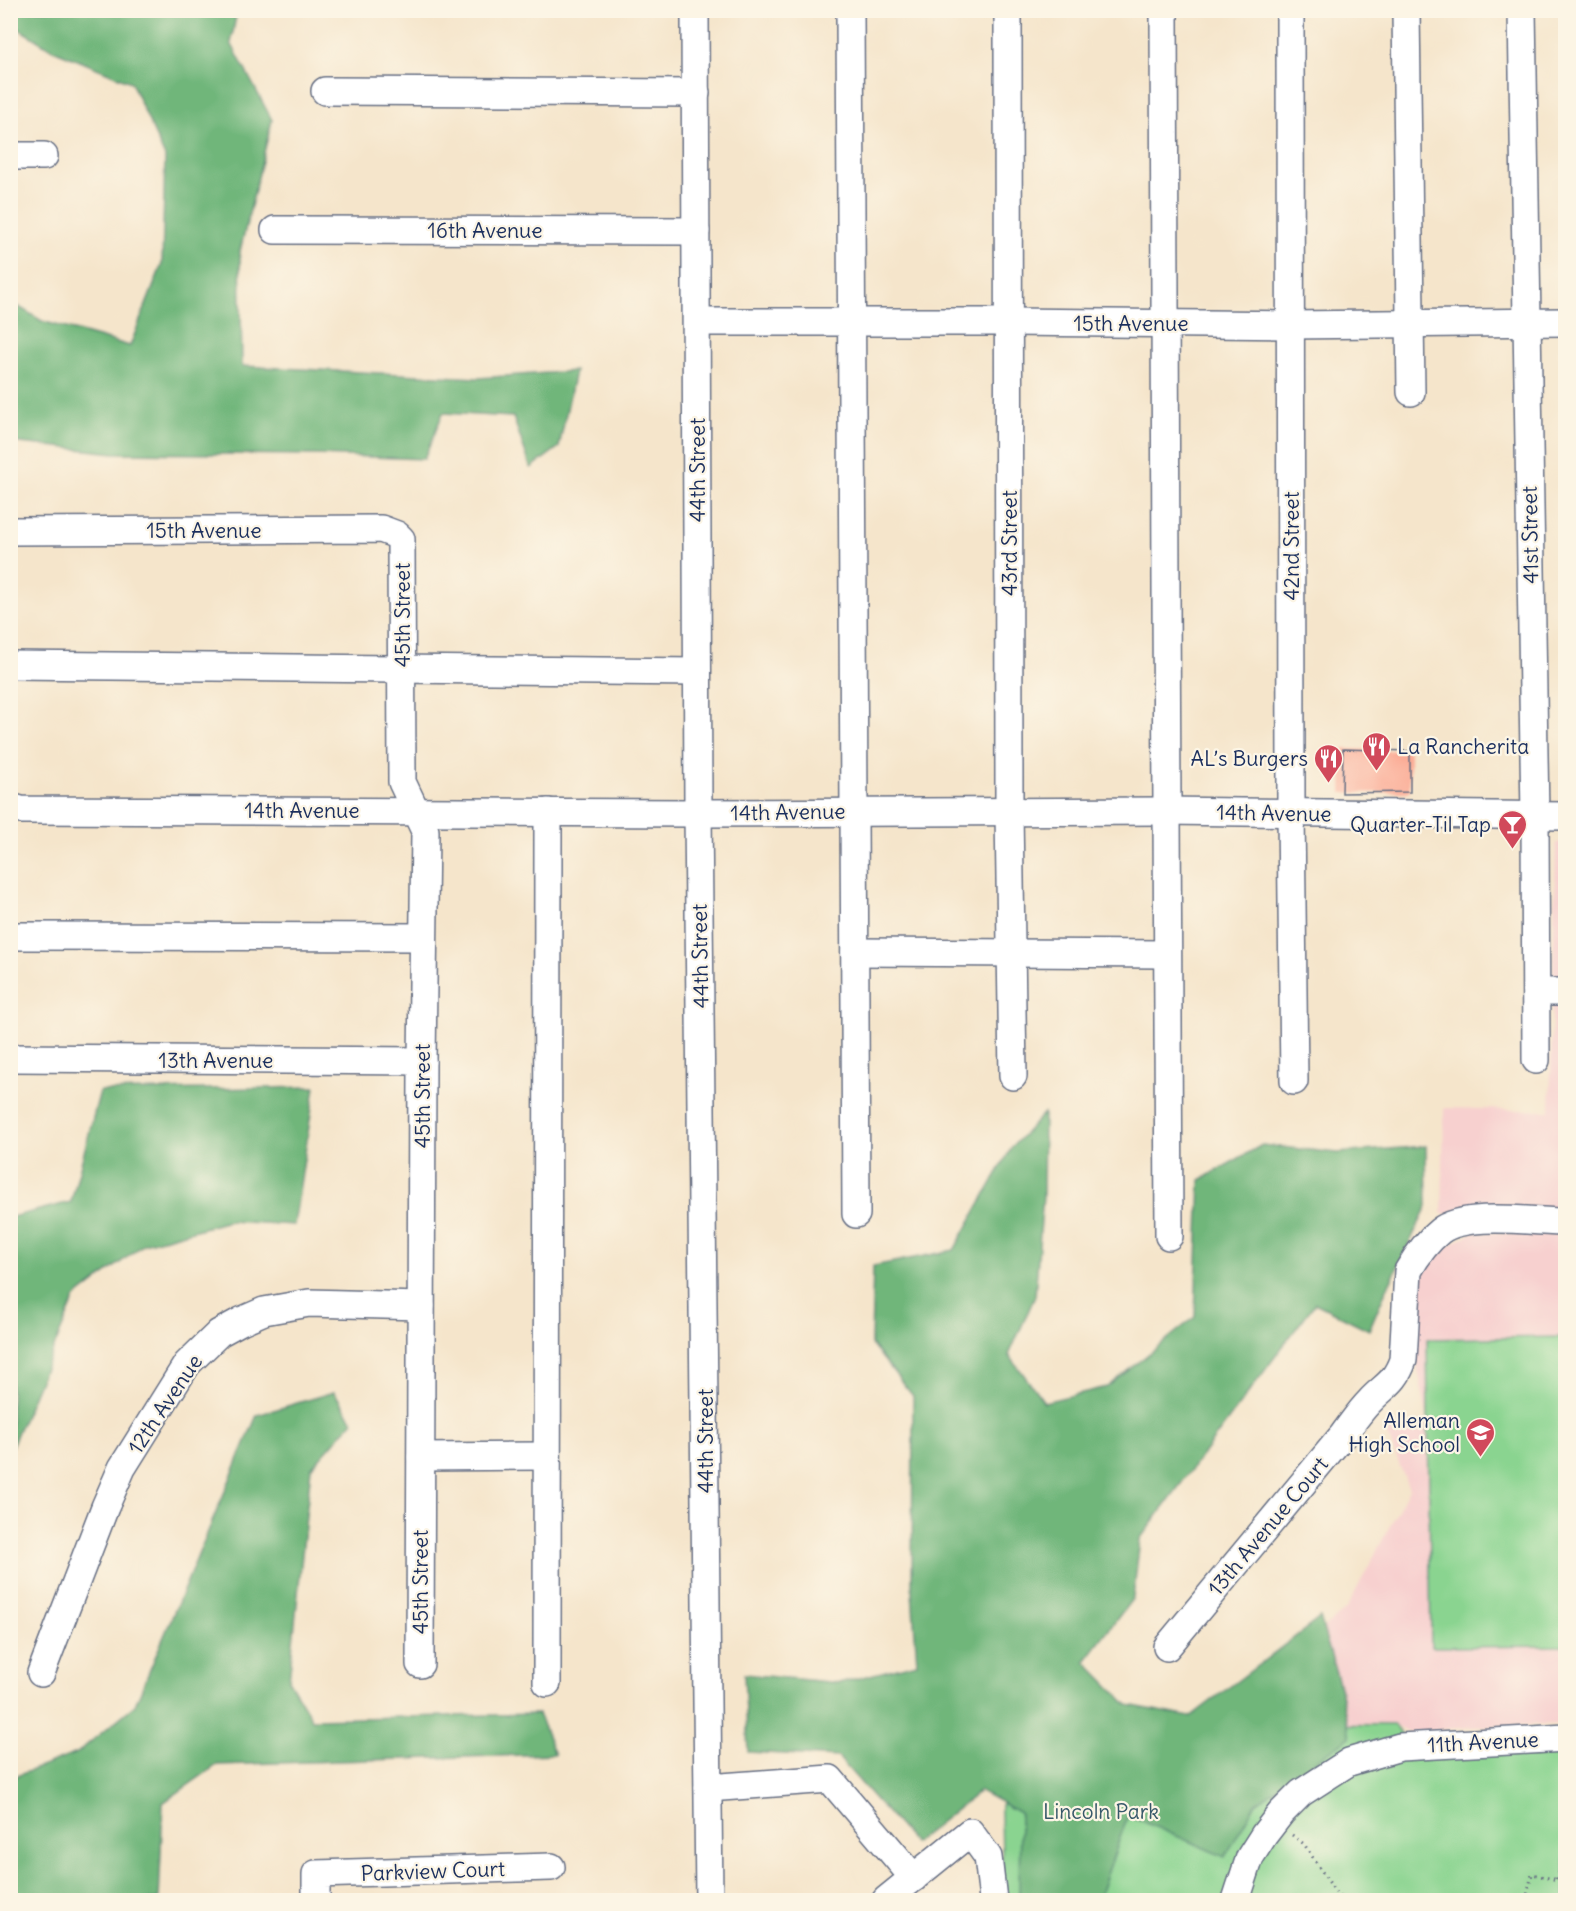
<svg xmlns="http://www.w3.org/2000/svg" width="1576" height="1911" font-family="Delius,sans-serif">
<rect width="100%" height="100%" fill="#fcf5e5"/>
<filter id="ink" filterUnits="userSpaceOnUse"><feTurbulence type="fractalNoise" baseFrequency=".0167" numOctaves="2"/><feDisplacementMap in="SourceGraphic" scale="12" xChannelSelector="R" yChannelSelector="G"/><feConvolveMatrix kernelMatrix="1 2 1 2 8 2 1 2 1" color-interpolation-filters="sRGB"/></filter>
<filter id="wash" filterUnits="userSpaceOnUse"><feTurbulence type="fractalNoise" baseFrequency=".008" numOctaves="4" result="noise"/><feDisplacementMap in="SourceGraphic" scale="24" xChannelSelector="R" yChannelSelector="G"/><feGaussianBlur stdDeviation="1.35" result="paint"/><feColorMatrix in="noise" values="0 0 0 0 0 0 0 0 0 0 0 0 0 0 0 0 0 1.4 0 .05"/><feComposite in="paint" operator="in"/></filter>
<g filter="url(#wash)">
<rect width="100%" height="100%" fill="#f5e5cb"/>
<g fill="#f7d0cf">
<polygon points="1565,842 1565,1212 1442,1214 1444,1108 1550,1111 1556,843"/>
<polygon points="1474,1232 1565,1235 1565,1724 1487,1726 1409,1732 1394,1725 1214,1723 1347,1608 1409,1489 1385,1428 1428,1421 1413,1345 1416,1289 1433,1254"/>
</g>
<g fill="#8ad490" stroke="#528277" stroke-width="1.5">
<polygon points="1565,1337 1565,1646 1431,1647 1427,1339"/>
<polygon points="999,1721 1394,1725 1419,1755 1565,1748 1565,1900 1003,1900"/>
</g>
<g fill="#6fb67a" stroke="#45726c" stroke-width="1.5">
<polygon points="11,10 237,11 231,43 272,120 240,251 242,366 478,378 575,371 559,447 531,468 513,417 443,413 424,459 316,455 114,453 11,442 11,302 42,321 130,346 162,264 165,157 131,82 53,50 11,24"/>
<polygon points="315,1087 294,1225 229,1221 144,1244 75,1298 11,1448 11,1217 71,1202 100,1091"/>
<polygon points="1044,1113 1043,1196 1035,1296 1009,1355 1044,1402 1107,1387 1195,1317 1200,1180 1262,1145 1338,1153 1426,1146 1427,1207 1383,1297 1369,1330 1315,1303 1140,1539 1133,1598 1085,1661 1128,1705 1190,1717 1320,1618 1339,1683 1350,1737 1256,1803 1225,1857 1128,1815 1098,1900 1019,1900 1020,1813 980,1791 914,1843 838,1757 748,1752 744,1674 839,1683 917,1663 912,1592 913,1396 871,1344 873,1266 954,1250 1012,1147"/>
<polygon points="334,1392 353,1421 311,1468 289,1681 312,1719 538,1714 555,1754 217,1765 163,1803 159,1900 11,1900 11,1778 77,1753 135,1705 257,1415"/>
</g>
<g id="blocks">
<polygon fill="#fba993" points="1343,749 1410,751 1410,792 1342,793"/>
</g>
</g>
<g filter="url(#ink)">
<use href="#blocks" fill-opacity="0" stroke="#676f84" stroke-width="1.5"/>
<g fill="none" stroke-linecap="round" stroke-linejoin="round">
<defs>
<g id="minor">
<polyline points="695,10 698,813 709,1900"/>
<polyline points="850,10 856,1214"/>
<polyline points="1008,10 1009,813 1013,1076"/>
<path d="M1164,10C1167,419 1165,827 1169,1236"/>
<polyline points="1290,10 1291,813 1294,1081"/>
<polyline points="1406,10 1411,392"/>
<polyline points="1522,10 1535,816 1536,1060"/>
<polyline points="325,91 696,93"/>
<polyline points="10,156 44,156"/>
<polyline points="275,230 696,231"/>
<polyline points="697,322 1009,322 1291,325 1566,322"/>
<polyline points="10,531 381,529 397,535 401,539 402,782 425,831 422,1061 420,1664"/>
<polyline points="10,665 697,672"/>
<polyline points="10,807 21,810 698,813 1166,811 1566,816"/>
<polyline points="10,936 423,937"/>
<polyline points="855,952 1166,954"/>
<polyline points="1536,992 1566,992"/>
<polyline points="10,1058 422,1061"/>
<polyline points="421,1457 547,1456"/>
<path d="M1167,1647L1343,1435C1352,1423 1360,1411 1370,1401C1385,1385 1395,1383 1403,1360L1408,1271C1416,1257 1426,1242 1440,1231C1466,1211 1533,1222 1566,1222"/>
<polyline points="41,1673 105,1507 122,1468 187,1364 219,1333 241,1321 264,1311 309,1303 421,1306"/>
<polyline points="547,1683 548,812"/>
<polyline points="708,1788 830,1779 914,1878"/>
<polyline points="316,1900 316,1874 551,1867"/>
<polyline points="886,1900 970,1832 988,1857 993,1900"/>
<polyline points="1236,1900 1250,1857 1264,1835 1281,1813 1301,1793 1349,1762 1400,1747 1566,1738"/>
</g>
</defs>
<use href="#minor" stroke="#676f84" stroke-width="30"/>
<g stroke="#676f84" stroke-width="3" stroke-dasharray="1.5 4.5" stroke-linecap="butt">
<polyline points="1292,1835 1304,1844 1338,1896 1345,1900"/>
<polyline points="1556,1879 1566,1846"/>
<polyline points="1526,1900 1532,1874 1566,1882"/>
</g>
<use href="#minor" stroke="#fff" stroke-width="27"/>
</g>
</g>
<defs>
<symbol id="restaurant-pin" viewBox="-11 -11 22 30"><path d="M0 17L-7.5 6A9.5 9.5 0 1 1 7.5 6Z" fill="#d1495b" stroke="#fcf5e5"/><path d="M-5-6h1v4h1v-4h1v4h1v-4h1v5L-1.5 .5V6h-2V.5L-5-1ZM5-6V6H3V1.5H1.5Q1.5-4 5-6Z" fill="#fff"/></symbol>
<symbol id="bar-pin" viewBox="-11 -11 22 30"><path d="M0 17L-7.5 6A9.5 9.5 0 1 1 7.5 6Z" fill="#d1495b" stroke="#fcf5e5"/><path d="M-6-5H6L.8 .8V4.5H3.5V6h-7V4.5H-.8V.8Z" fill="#fff"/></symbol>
<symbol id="school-pin" viewBox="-11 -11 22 30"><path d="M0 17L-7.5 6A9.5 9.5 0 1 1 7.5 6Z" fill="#d1495b" stroke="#fcf5e5"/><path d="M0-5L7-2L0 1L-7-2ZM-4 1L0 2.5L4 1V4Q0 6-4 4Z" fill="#fff"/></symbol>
</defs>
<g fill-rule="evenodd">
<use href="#restaurant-pin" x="1360" y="730" width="33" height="45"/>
<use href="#restaurant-pin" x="1312" y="742" width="33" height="45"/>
<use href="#bar-pin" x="1496" y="808" width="33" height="45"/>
<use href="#school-pin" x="1464" y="1416" width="33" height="45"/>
</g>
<g text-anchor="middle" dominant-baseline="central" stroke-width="4.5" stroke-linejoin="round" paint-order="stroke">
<g font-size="21" fill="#1b2f5e" stroke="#fcf5e5">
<text x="485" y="230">16th Avenue</text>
<text x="1131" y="323">15th Avenue</text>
<text transform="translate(697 470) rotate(-90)">44th Street</text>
<text x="204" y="530">15th Avenue</text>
<text transform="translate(1530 535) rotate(-91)">41st Street</text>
<text transform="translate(1009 543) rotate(-90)">43rd Street</text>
<text transform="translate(1291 546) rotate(-90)">42nd Street</text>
<text transform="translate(402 615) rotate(-90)">45th Street</text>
<text x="302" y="810">14th Avenue</text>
<text transform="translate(788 812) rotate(-1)">14th Avenue</text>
<text transform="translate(1274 813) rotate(1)">14th Avenue</text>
<text transform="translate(700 956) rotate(-91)">44th Street</text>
<text x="216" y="1060">13th Avenue</text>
<text transform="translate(422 1096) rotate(-90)">45th Street</text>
<text transform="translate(165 1404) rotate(-56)">12th Avenue</text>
<text transform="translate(705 1441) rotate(-90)">44th Street</text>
<text transform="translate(1268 1526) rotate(-50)">13th Avenue Court</text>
<text transform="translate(420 1582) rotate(-90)">45th Street</text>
<text transform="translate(1483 1742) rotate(-3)">11th Avenue</text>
<text transform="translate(433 1871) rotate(-2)">Parkview Court</text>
</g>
<g font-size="21" fill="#1b2f5e" stroke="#fcf5e5" text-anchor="end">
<text x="1397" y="746" text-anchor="start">La Rancherita</text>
<text x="1308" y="758">AL’s Burgers</text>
<text x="1491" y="824">Quarter-Til Tap</text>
<text x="1460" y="1420">Alleman<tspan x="1460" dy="24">High School</tspan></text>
</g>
<g font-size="21" fill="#37586a" stroke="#fcf5e5">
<text x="1101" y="1811">Lincoln Park</text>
</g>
</g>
<rect width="1576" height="1911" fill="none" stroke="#fcf5e5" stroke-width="36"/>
</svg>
